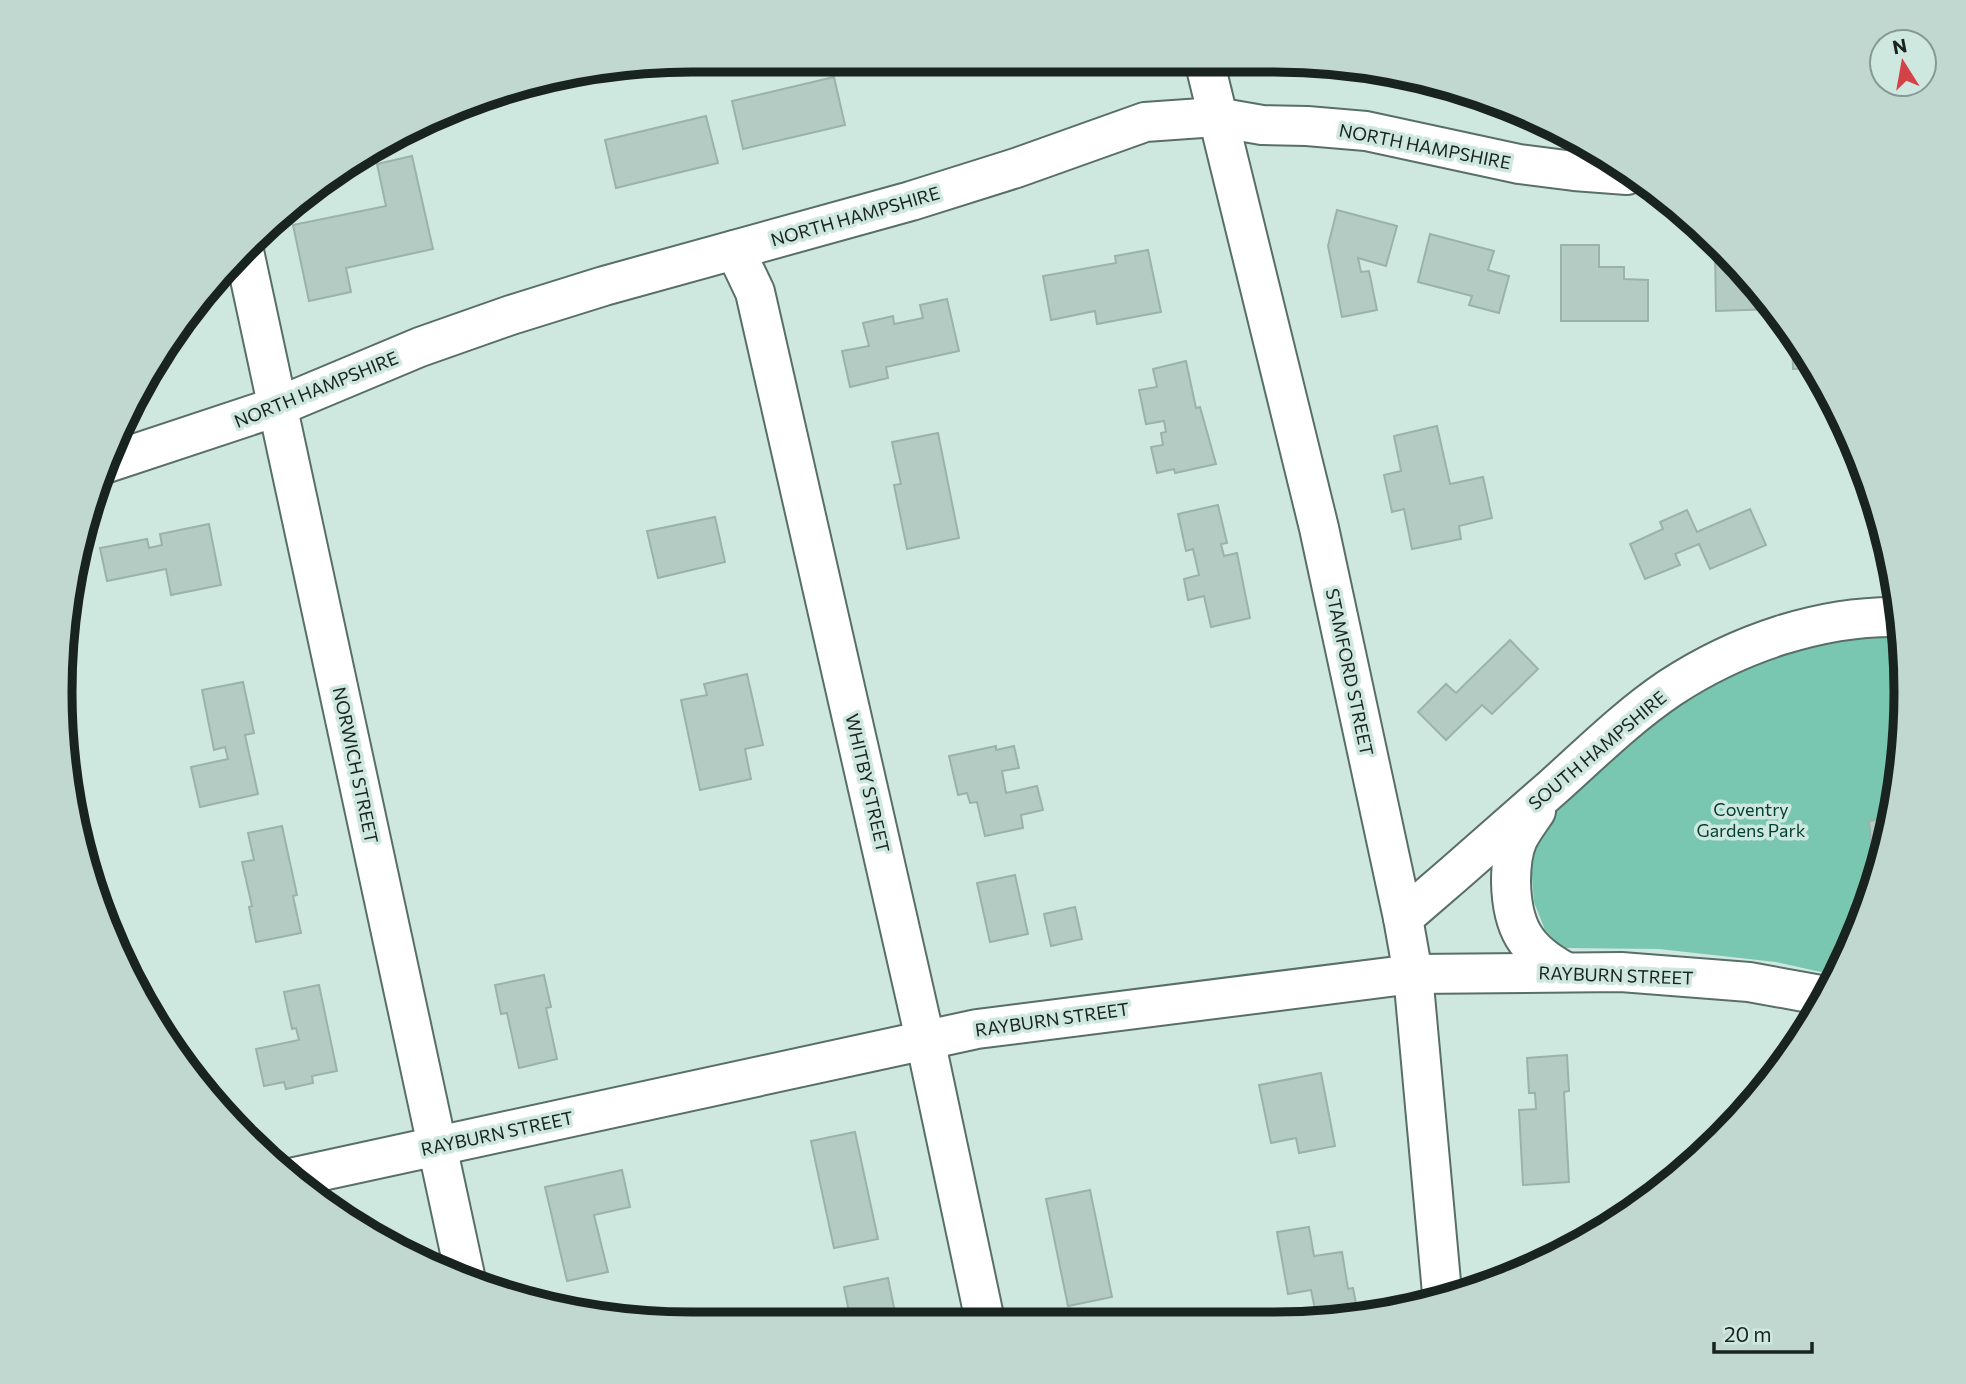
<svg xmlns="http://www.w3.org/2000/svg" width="1966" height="1384" font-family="Commissioner,sans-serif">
<rect width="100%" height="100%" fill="#cfe8df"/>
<polygon fill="#79c7b0" points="1902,628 1905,733 1885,855 1839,976 1776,962 1659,949 1562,948 1545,930 1534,902 1531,865 1537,830 1562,800 1644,725 1713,678 1807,639"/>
<g fill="#b3cbc3" stroke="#9ab2aa" stroke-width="2">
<polygon points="834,77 845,125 743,149 732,101"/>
<polygon points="706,116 718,163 616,188 605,140"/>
<polygon points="412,156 433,249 346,268 351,292 309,301 293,225 386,206 377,164"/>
<polygon points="1337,210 1397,226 1386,266 1358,258 1361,272 1369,271 1377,310 1342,317 1328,246"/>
<polygon points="1430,234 1494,251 1488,270 1509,276 1499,313 1469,305 1472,296 1418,282"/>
<polygon points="1561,245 1599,245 1599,267 1624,267 1624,279 1648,280 1648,321 1561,321"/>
<polygon points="1715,249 1718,249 1749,275 1774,309 1716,311"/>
<polygon points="1148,250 1161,312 1097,324 1095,311 1051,320 1043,276 1116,263 1115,256"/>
<polygon points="947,299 959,351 886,367 888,378 850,387 842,351 869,346 863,323 893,316 894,324 923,318 920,305"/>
<polygon points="1792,335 1817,368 1793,369"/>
<polygon points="1186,361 1196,408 1200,407 1216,464 1175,473 1174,469 1157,473 1151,447 1163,445 1161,433 1166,432 1164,421 1146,424 1139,390 1157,387 1153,369"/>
<polygon points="1437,426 1450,484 1483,477 1492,518 1459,526 1461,539 1412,549 1404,509 1392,512 1384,475 1401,471 1394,436"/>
<polygon points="938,433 959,538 907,549 894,485 901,484 892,442"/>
<polygon points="1218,505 1227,543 1221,544 1224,556 1237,553 1250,618 1211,627 1204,596 1188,600 1184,579 1199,575 1193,549 1186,551 1178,514"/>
<polygon points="1750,509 1766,545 1710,569 1699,544 1675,554 1680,565 1645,579 1630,544 1663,529 1660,522 1687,510 1697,532"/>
<polygon points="715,517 725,562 658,578 647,531"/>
<polygon points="209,524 221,585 171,595 166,569 107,581 100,548 147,539 149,548 162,545 160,534"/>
<polygon points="1510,640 1538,669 1492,714 1482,705 1446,740 1418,712 1446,684 1456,693"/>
<polygon points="747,674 763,745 745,749 751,779 700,790 681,700 707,695 704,684"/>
<polygon points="243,682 254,733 245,735 258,794 200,807 191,767 228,759 225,747 214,750 202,690"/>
<polygon points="996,746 996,750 1014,746 1019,768 1002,771 1006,793 1037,786 1043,810 1021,815 1023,828 985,836 977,802 970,803 967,793 958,795 949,756"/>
<polygon points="1891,818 1885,855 1875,882 1869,821"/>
<polygon points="282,826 297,895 293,896 301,933 256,942 249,907 252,906 242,862 254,860 248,833"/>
<polygon points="1015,875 1028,934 990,942 977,883"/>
<polygon points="1075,907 1082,939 1051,946 1044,914"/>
<polygon points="544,975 551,1007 546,1008 557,1059 519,1068 507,1013 501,1014 495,985"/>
<polygon points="319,985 337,1071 312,1076 313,1083 286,1089 284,1082 264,1086 256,1049 299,1040 296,1028 292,1029 284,992"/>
<polygon points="1567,1055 1569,1091 1564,1092 1569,1182 1523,1185 1519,1110 1536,1109 1535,1093 1529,1093 1527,1058"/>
<polygon points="1321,1073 1335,1146 1299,1153 1296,1138 1271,1143 1259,1085"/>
<polygon points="855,1132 878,1239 834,1248 811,1141"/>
<polygon points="622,1170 630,1207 594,1215 608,1272 567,1281 545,1187"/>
<polygon points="1090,1190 1112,1297 1068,1306 1046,1199"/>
<polygon points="1309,1227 1314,1256 1342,1252 1348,1289 1353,1288 1359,1318 1317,1319 1311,1290 1288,1294 1277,1232"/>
<polygon points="888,1278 897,1322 851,1322 844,1287"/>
</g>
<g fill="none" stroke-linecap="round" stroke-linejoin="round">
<defs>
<g id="minor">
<polyline points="1204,60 1319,528 1403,918 1413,974 1442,1293"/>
<polyline points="735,250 755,292 925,1039 985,1321"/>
<polyline points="244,251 466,1280"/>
<polyline points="104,464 279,406 420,347 511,315 604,286 911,201 1016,168 1145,122 1216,117 1262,125 1307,126 1366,131 1519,164 1574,171 1627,175"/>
<path d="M1536,811C1530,820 1523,829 1518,839C1512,852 1511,868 1511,882C1512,927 1525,950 1564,971"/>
<path d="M1403,918C1453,875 1502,832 1552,788C1590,754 1627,717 1670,688C1737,644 1821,615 1901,617"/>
<polyline points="290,1178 977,1029 1413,974 1621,972 1749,982 1826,996"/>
</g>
</defs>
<use href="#minor" stroke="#586e67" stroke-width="42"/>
<use href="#minor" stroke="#fff" stroke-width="38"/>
</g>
<g text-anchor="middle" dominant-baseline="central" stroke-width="7" stroke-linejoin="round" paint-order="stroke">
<g font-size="18" fill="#192320" stroke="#cfe8df">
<text transform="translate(1425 146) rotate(11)">NORTH HAMPSHIRE</text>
<text transform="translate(855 216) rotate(-16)">NORTH HAMPSHIRE</text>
<text transform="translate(316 389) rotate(-22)">NORTH HAMPSHIRE</text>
<text transform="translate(1350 672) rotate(78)">STAMFORD STREET</text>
<text transform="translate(1597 750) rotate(-40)">SOUTH HAMPSHIRE</text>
<text transform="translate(356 765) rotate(78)">NORWICH STREET</text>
<text transform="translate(868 783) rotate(77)">WHITBY STREET</text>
<text transform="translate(1616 975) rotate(2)">RAYBURN STREET</text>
<text transform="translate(1052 1019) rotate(-8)">RAYBURN STREET</text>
<text transform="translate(497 1133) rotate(-12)">RAYBURN STREET</text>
</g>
<g font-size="18" fill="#003e30" stroke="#cfe8df">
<text x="1751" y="809">Coventry<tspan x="1751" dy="21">Gardens Park</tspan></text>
</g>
</g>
<path d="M0 0H1966V1384H0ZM692 72H1274A620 620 0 0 1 1894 692V692A620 620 0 0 1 1274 1312H692A620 620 0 0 1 72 692V692A620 620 0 0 1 692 72Z" fill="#c0d8d0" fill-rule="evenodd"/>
<path fill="none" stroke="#192320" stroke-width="9" d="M692 72H1274A620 620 0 0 1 1894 692V692A620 620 0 0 1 1274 1312H692A620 620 0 0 1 72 692V692A620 620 0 0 1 692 72Z"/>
<g transform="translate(1903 63) rotate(349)"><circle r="33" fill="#cfe8df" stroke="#869993" stroke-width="2"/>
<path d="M0-5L12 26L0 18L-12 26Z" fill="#d24246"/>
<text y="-10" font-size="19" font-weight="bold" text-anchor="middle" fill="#192320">N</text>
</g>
<path d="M1714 1342v10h98v-10" fill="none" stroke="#192320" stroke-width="3.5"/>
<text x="1724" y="1342" font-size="21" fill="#192320" stroke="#cfe8df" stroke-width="5" paint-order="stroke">20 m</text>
</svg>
